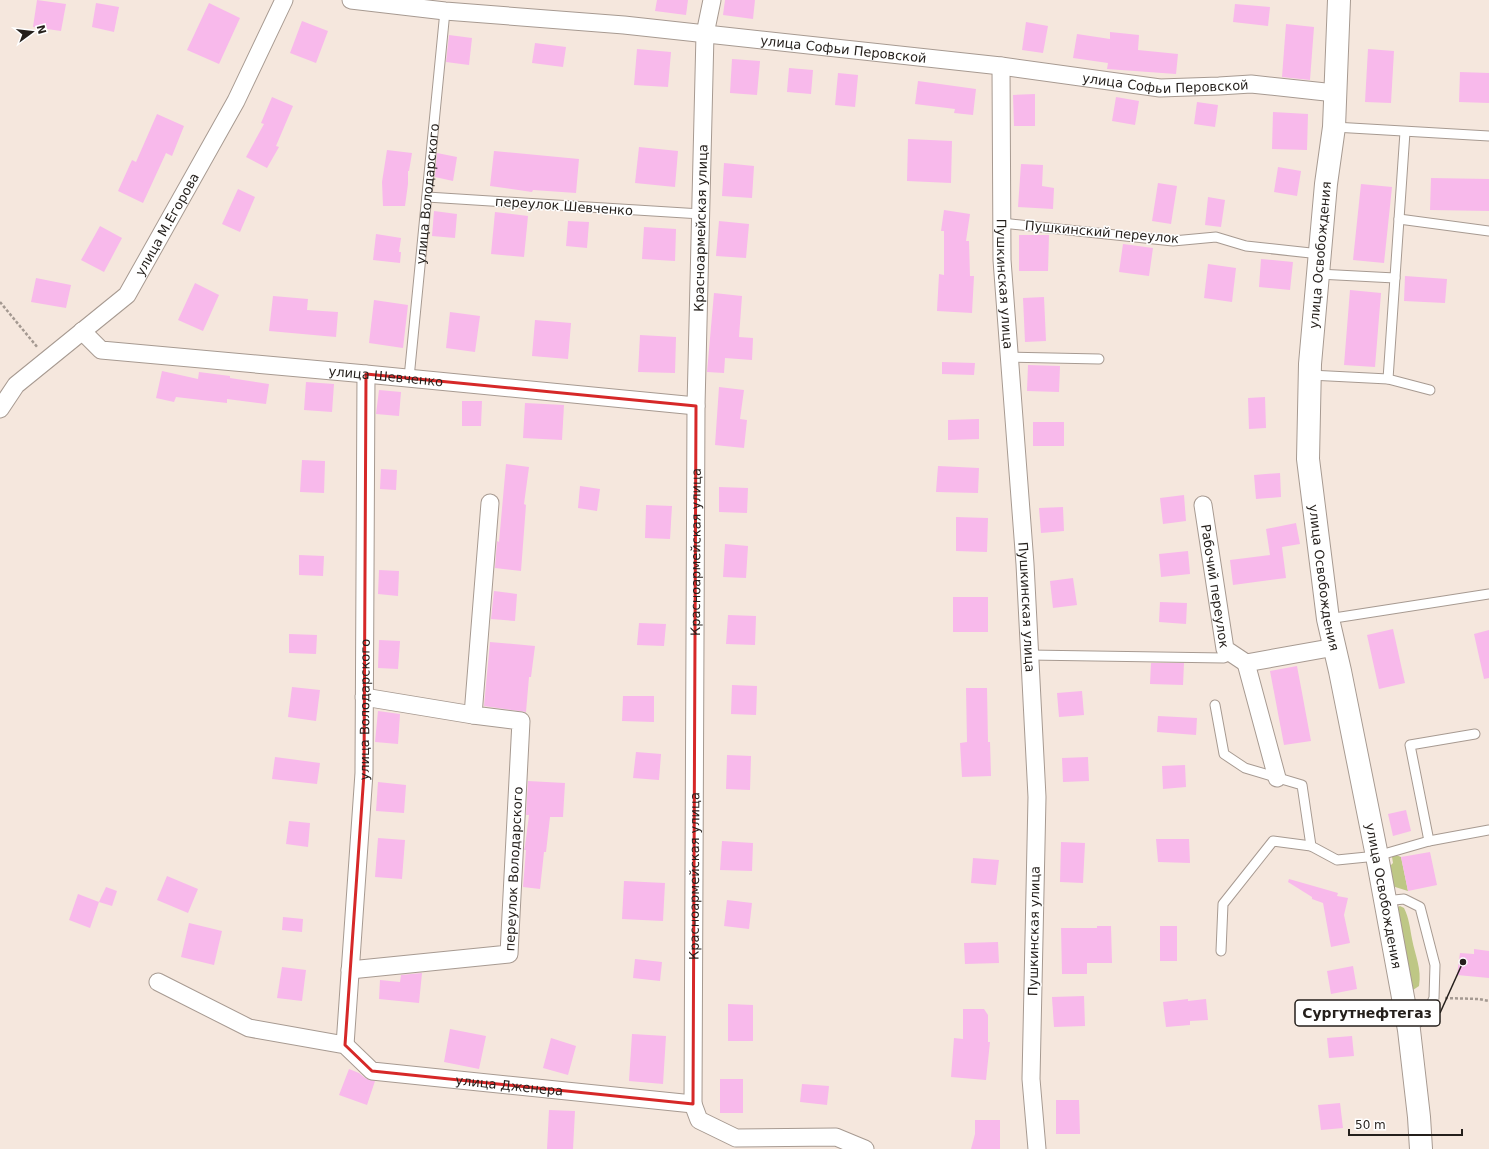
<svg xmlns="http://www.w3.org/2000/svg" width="1489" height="1149" font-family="'DejaVu Sans',sans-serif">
<rect width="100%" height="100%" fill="#f5e7dd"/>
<g fill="#bec785">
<polygon points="1396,855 1401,857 1408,891 1392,886 1388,865 1390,866 1393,863 1392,857"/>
<path d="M1400,906L1404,908C1409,918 1410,928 1412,939C1415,955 1422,969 1419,986L1413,990L1394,909Z"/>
</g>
<g fill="#f8b9eb">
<polygon points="37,0 66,4 61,31 33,27"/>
<polygon points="657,0 688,0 686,15 655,11"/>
<polygon points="725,0 755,0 753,19 723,15"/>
<polygon points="96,3 119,7 114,32 92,27"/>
<polygon points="209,3 240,18 219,64 187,50"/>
<polygon points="1235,4 1270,7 1268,26 1233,22"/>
<polygon points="302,21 328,31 316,63 290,53"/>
<polygon points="1026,22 1048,26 1043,53 1022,50"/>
<polygon points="1286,24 1314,27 1310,80 1282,77"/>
<polygon points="1110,32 1139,35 1138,50 1178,54 1176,74 1107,69 1108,63 1073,58 1077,34 1110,39"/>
<polygon points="449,35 472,38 469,65 446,62"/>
<polygon points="535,43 566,47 563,67 532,63"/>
<polygon points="637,49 671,52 668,87 634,85"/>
<polygon points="1368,49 1394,51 1391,103 1365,102"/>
<polygon points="732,59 760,61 757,95 730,93"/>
<polygon points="789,68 813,70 811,94 787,92"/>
<polygon points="1460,72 1489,73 1489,103 1459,102"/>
<polygon points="838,73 858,75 855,107 835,105"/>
<polygon points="918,81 976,89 973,115 954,113 955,109 915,104"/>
<polygon points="1035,94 1035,126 1014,126 1013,95"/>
<polygon points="272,97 293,106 276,146 279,147 267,168 246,157 264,124 261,123"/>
<polygon points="1116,97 1139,101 1135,125 1112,121"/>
<polygon points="1197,102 1218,105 1215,127 1194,124"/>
<polygon points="1273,112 1308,114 1307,150 1272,149"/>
<polygon points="157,114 184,126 172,156 166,153 143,203 118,191 132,160 136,162"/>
<polygon points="908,139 952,141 951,183 907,181"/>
<polygon points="639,147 678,151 675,187 635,183"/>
<polygon points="387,150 412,153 409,171 408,171 408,184 405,206 383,206 382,182"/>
<polygon points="494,151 579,159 576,193 533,190 532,192 490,186"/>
<polygon points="437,153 457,157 453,181 435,177"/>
<polygon points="724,163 754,166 752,198 722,196"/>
<polygon points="1021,164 1043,165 1042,186 1054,188 1053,209 1018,207"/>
<polygon points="1278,167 1301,171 1297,196 1274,192"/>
<polygon points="1431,178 1489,179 1489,211 1430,210"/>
<polygon points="1158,183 1177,186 1171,224 1152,221"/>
<polygon points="1361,184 1392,187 1384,263 1353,260"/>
<polygon points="238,189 255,197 240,232 222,224"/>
<polygon points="1208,197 1225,200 1221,227 1205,225"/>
<polygon points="944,210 970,214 966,241 969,241 970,276 974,276 972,313 937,311 939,274 944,275 944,231 941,231"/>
<polygon points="434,211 457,214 455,238 432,236"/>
<polygon points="495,212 528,216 524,257 491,254"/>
<polygon points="568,221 589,222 587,248 566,246"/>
<polygon points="719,221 749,224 746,258 716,256"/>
<polygon points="100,226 122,238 104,272 81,260"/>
<polygon points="644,227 676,229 675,261 642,259"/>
<polygon points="376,234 401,238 399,252 401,252 400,263 373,260"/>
<polygon points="1019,235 1049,235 1048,271 1019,271"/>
<polygon points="1123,244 1153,248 1149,276 1119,272"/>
<polygon points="1261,259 1293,262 1290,290 1259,287"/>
<polygon points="1208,264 1236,268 1232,302 1204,298"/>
<polygon points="1405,276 1447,279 1445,303 1404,301"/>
<polygon points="36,278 71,285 66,308 31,302"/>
<polygon points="195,283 219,295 203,331 178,320"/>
<polygon points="1350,290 1381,293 1375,367 1344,365"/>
<polygon points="714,293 742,296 739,337 753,338 752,360 725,358 724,373 707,372"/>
<polygon points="273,296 308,299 307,310 338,312 336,337 269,331"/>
<polygon points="1044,297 1046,341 1025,342 1023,298"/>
<polygon points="374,300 408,305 403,348 369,343"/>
<polygon points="450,312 480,316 475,352 446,348"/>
<polygon points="535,320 571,323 568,359 532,356"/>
<polygon points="640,335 676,337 675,373 638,372"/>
<polygon points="942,362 975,363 974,375 942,374"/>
<polygon points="1028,365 1060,366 1059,392 1027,391"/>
<polygon points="162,371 198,379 199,372 230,376 230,378 269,384 266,404 227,399 227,403 176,397 174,402 156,398"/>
<polygon points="306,382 334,384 332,412 304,410"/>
<polygon points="719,387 744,390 740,419 747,420 744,448 715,445"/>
<polygon points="379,390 401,392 399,416 376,414"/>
<polygon points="1265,397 1266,428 1249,429 1248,398"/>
<polygon points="462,401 482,401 481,426 462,426"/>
<polygon points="525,403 564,405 562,440 523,438"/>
<polygon points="979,419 979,439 948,440 948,420"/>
<rect x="1033" y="422" width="31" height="24"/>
<polygon points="302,460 325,461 324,493 300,492"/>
<polygon points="506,464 529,467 524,504 526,505 521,571 495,568 497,541 499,542"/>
<polygon points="938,466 979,468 978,493 936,492"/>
<polygon points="381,469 397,470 396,490 380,489"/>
<polygon points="1280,473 1281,497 1256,499 1254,475"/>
<polygon points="580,486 600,489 597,511 578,508"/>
<polygon points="719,487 748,488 747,513 719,512"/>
<polygon points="1184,495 1186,521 1163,524 1160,498"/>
<polygon points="646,505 672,506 670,539 645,538"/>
<polygon points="1063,507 1064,531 1041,533 1039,508"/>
<polygon points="956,517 988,518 987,552 956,551"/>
<polygon points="1296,523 1300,544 1282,547 1286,578 1233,585 1230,560 1270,555 1266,529"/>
<polygon points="725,544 748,546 746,578 723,577"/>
<polygon points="1188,551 1190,574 1161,577 1159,554"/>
<polygon points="299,555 324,556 323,576 299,575"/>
<polygon points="379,570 399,571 398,596 378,594"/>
<polygon points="1073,578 1077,605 1053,608 1050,581"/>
<polygon points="494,591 517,594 515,621 491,619"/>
<rect x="953" y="597" width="35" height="35"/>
<polygon points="1160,602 1187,603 1186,624 1159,622"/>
<polygon points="728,615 756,616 755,645 726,644"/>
<polygon points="639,623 666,624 664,646 637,645"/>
<polygon points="1393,629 1405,683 1379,689 1367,635"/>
<polygon points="1489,630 1489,678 1484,679 1474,634"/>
<polygon points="289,634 317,635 316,654 289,653"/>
<polygon points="379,640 400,641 398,669 378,668"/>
<polygon points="490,642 535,646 531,677 529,677 526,712 484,706"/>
<polygon points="1151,663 1184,663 1183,685 1150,684"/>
<polygon points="1297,666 1311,741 1284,745 1270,671"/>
<polygon points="732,685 757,686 756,715 731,714"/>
<polygon points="292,687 320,690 316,721 288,717"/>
<polygon points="966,688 987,688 988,742 990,742 991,776 962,777 960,743 967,742"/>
<polygon points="1082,691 1084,715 1059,717 1057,693"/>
<polygon points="623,696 654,696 654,722 622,721"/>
<polygon points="378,711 400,714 398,744 375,742"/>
<polygon points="1158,716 1197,718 1196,735 1157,732"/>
<polygon points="636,752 661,754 659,780 633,778"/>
<polygon points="727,755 751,756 750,790 726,789"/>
<polygon points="275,757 320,763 317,784 272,779"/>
<polygon points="1088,757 1089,781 1063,782 1062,758"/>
<polygon points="1185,765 1186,787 1163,789 1162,766"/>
<polygon points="528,781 565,783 563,817 550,817 546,852 544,852 540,889 523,887 526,850 524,850 525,846 529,815 526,815"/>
<polygon points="378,782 406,785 404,813 376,811"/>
<polygon points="1406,810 1411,831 1393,836 1388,814"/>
<polygon points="289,821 310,823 308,847 286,844"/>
<polygon points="378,838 405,840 402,879 375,877"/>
<polygon points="1156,839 1189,839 1190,863 1158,862"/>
<polygon points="722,841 753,843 752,871 720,870"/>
<polygon points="1061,842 1085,843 1083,883 1060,882"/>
<polygon points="1430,852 1437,885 1408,891 1401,857"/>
<polygon points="973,858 999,860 996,885 971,883"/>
<polygon points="167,876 198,889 188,913 157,900"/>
<polygon points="1289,879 1338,893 1337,896 1348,898 1344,915 1350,943 1331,947 1323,903 1312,899 1312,897 1288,882"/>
<polygon points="624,881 665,883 663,921 622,919"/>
<polygon points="106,887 117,891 112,906 99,902"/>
<polygon points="78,894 99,902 90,928 69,920"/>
<polygon points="727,900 752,903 749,929 724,926"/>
<polygon points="283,917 303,919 302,932 282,930"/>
<polygon points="189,923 222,931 214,965 181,957"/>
<polygon points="1097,926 1111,926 1112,963 1087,963 1087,974 1062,974 1061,928 1097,928"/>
<rect x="1160" y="926" width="17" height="35"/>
<polygon points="998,942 999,963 965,964 964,943"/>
<polygon points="1474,949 1489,951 1489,978 1457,975 1460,953 1474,954"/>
<polygon points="635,959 662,962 660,981 633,978"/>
<polygon points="1353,966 1357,989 1331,994 1327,971"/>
<polygon points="282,967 306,970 302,1001 277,998"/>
<polygon points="422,973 419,1003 379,999 380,980 400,982 401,975"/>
<polygon points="1084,996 1085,1026 1054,1027 1052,997"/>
<polygon points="1188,999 1188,1001 1206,999 1208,1020 1190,1021 1190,1025 1166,1027 1163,1002"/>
<polygon points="728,1004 753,1005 753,1041 728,1041"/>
<polygon points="963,1009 984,1009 988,1015 988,1042 990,1042 986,1080 951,1077 954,1038 963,1039"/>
<polygon points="450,1029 486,1036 479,1069 444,1062"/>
<polygon points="632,1034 666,1036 663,1084 629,1081"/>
<polygon points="1352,1036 1354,1056 1329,1058 1327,1038"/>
<polygon points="551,1038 576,1046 568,1075 543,1068"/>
<polygon points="349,1069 359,1073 365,1078 375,1081 367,1105 339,1095"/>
<rect x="720" y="1079" width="23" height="34"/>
<polygon points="802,1084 829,1086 827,1105 800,1102"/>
<polygon points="1056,1100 1079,1100 1080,1134 1056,1134"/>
<polygon points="1340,1103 1343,1128 1321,1130 1318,1105"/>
<polygon points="549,1110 575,1111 573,1149 547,1149"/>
<polygon points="975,1120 1000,1120 1000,1149 971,1149 975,1134"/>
</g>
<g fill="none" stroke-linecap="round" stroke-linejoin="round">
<defs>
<g id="lane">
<polyline points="1334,127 1489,136"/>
<polyline points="427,197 701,214"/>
<polyline points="1399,219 1489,231"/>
<polyline points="1002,223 1173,241 1216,237 1246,246 1320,254"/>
<polyline points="1318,274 1395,278"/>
<polyline points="1010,357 1099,359"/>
<polyline points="1310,375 1388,379 1430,390"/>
<path id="s1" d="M409,378L445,11"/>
<polyline points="1388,379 1405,132"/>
<polyline points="1328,619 1489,594"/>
<polyline points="1029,655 1224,658 1233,654"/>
<polyline points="1215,705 1224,754 1245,768 1302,785 1311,846 1337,860 1377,856 1429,841 1489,830"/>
<polyline points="1429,841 1410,745 1475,734"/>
<polyline points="1385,901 1404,899 1420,907 1435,965 1434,998 1425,1017 1410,1029"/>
<polyline points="1221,951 1223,904 1273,841 1311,846"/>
</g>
<g id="street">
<path id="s2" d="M351,0L445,11L624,25L1001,66L1160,88L1219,86L1251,84L1335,93"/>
<path id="s3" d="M1001,66L1002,260L1025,564L1037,797L1031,1079L1037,1149"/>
<path id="s4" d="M82,331L101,350L366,374L696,406"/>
<path id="s5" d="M0,409L16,385L127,295L236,101L284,0"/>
<path id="s6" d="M1203,505L1225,649L1246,663L1335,647"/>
<polyline points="1246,663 1277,778"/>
<polyline points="364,697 473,715"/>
<path id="s7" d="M350,970L509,954L521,721L473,715L490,503"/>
<path id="s8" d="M158,982L249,1028L345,1045L372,1071L693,1104L699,1120L736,1138L836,1137L865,1149"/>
<path id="s9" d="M345,1045L364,773L366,374"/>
<path id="s10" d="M693,1104L696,406L705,34L712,0"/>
</g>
<g id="primary">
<path id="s11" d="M1339,0L1334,127L1326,184L1310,364L1308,459L1328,619L1340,671L1377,856L1409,1030L1419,1117L1421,1149"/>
</g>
</defs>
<use href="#lane" stroke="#a79a91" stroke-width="11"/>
<use href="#street" stroke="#a79a91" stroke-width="19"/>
<use href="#primary" stroke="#a79a91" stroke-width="24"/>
<g stroke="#a49991" stroke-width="2.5" stroke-dasharray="3 2" stroke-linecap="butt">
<polyline points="0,302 38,348"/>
<polyline points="1445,998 1479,999 1489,1001"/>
</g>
<use href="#lane" stroke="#fff" stroke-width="9"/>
<use href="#street" stroke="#fff" stroke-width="17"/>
<use href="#primary" stroke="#fff" stroke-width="22"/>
</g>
<path fill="none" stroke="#d62828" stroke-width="3" stroke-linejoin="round" d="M366,374L696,406L693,1104L372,1071L345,1045L364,773Z"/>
<g text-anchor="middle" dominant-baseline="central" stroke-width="3" stroke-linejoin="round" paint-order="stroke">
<g font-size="13" fill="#241f1b" stroke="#fff">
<text stroke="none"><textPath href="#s2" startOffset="495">улица Софьи Перовской</textPath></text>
<text stroke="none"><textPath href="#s2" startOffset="819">улица Софьи Перовской</textPath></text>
<text stroke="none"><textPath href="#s1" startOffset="185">улица Володарского</textPath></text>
<text transform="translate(564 206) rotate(4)">переулок Шевченко</text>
<text stroke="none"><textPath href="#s5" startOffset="253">улица М.Егорова</textPath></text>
<text stroke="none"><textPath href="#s10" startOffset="876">Красноармейская улица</textPath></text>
<text transform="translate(1102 232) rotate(5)">Пушкинский переулок</text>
<text transform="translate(1320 255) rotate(-85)">улица Освобождения</text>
<text stroke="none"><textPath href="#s3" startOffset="218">Пушкинская улица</textPath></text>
<text stroke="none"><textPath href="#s4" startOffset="313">улица Шевченко</textPath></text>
<text stroke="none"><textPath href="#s10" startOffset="552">Красноармейская улица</textPath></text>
<text stroke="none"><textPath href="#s11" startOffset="580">улица Освобождения</textPath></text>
<text stroke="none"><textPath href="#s6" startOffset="82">Рабочий переулок</textPath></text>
<text stroke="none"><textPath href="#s3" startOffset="542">Пушкинская улица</textPath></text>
<text stroke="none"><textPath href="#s9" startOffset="336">улица Володарского</textPath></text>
<text stroke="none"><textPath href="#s7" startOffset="245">переулок Володарского</textPath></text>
<text stroke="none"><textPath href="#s10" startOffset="228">Красноармейская улица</textPath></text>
<text stroke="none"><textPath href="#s11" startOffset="904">улица Освобождения</textPath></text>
<text transform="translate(1034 931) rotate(-89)">Пушкинская улица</text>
<text stroke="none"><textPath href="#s8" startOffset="375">улица Дженера</textPath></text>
</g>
</g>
<path fill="none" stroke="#241f1b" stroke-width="1.5" d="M1463 962L1440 1013"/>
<circle fill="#241f1b" stroke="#fff" stroke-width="1.5" cx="1463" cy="962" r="4"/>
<rect fill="#fff" stroke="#241f1b" stroke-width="1.5" x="1295" y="1000" width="145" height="26" rx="4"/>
<g font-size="14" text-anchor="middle" font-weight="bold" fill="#241f1b">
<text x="1367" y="1018">Сургутнефтегаз</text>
</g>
<g transform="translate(32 32) rotate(75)" stroke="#ffffff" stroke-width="3" paint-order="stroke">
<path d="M0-3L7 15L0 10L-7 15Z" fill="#241f1b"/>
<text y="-6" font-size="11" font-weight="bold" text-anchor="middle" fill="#241f1b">N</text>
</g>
<path d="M1349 1129v6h113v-6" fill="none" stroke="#241f1b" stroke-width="2"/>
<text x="1355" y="1129" font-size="12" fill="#241f1b" stroke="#ffffff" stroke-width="3" paint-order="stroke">50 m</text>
</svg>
